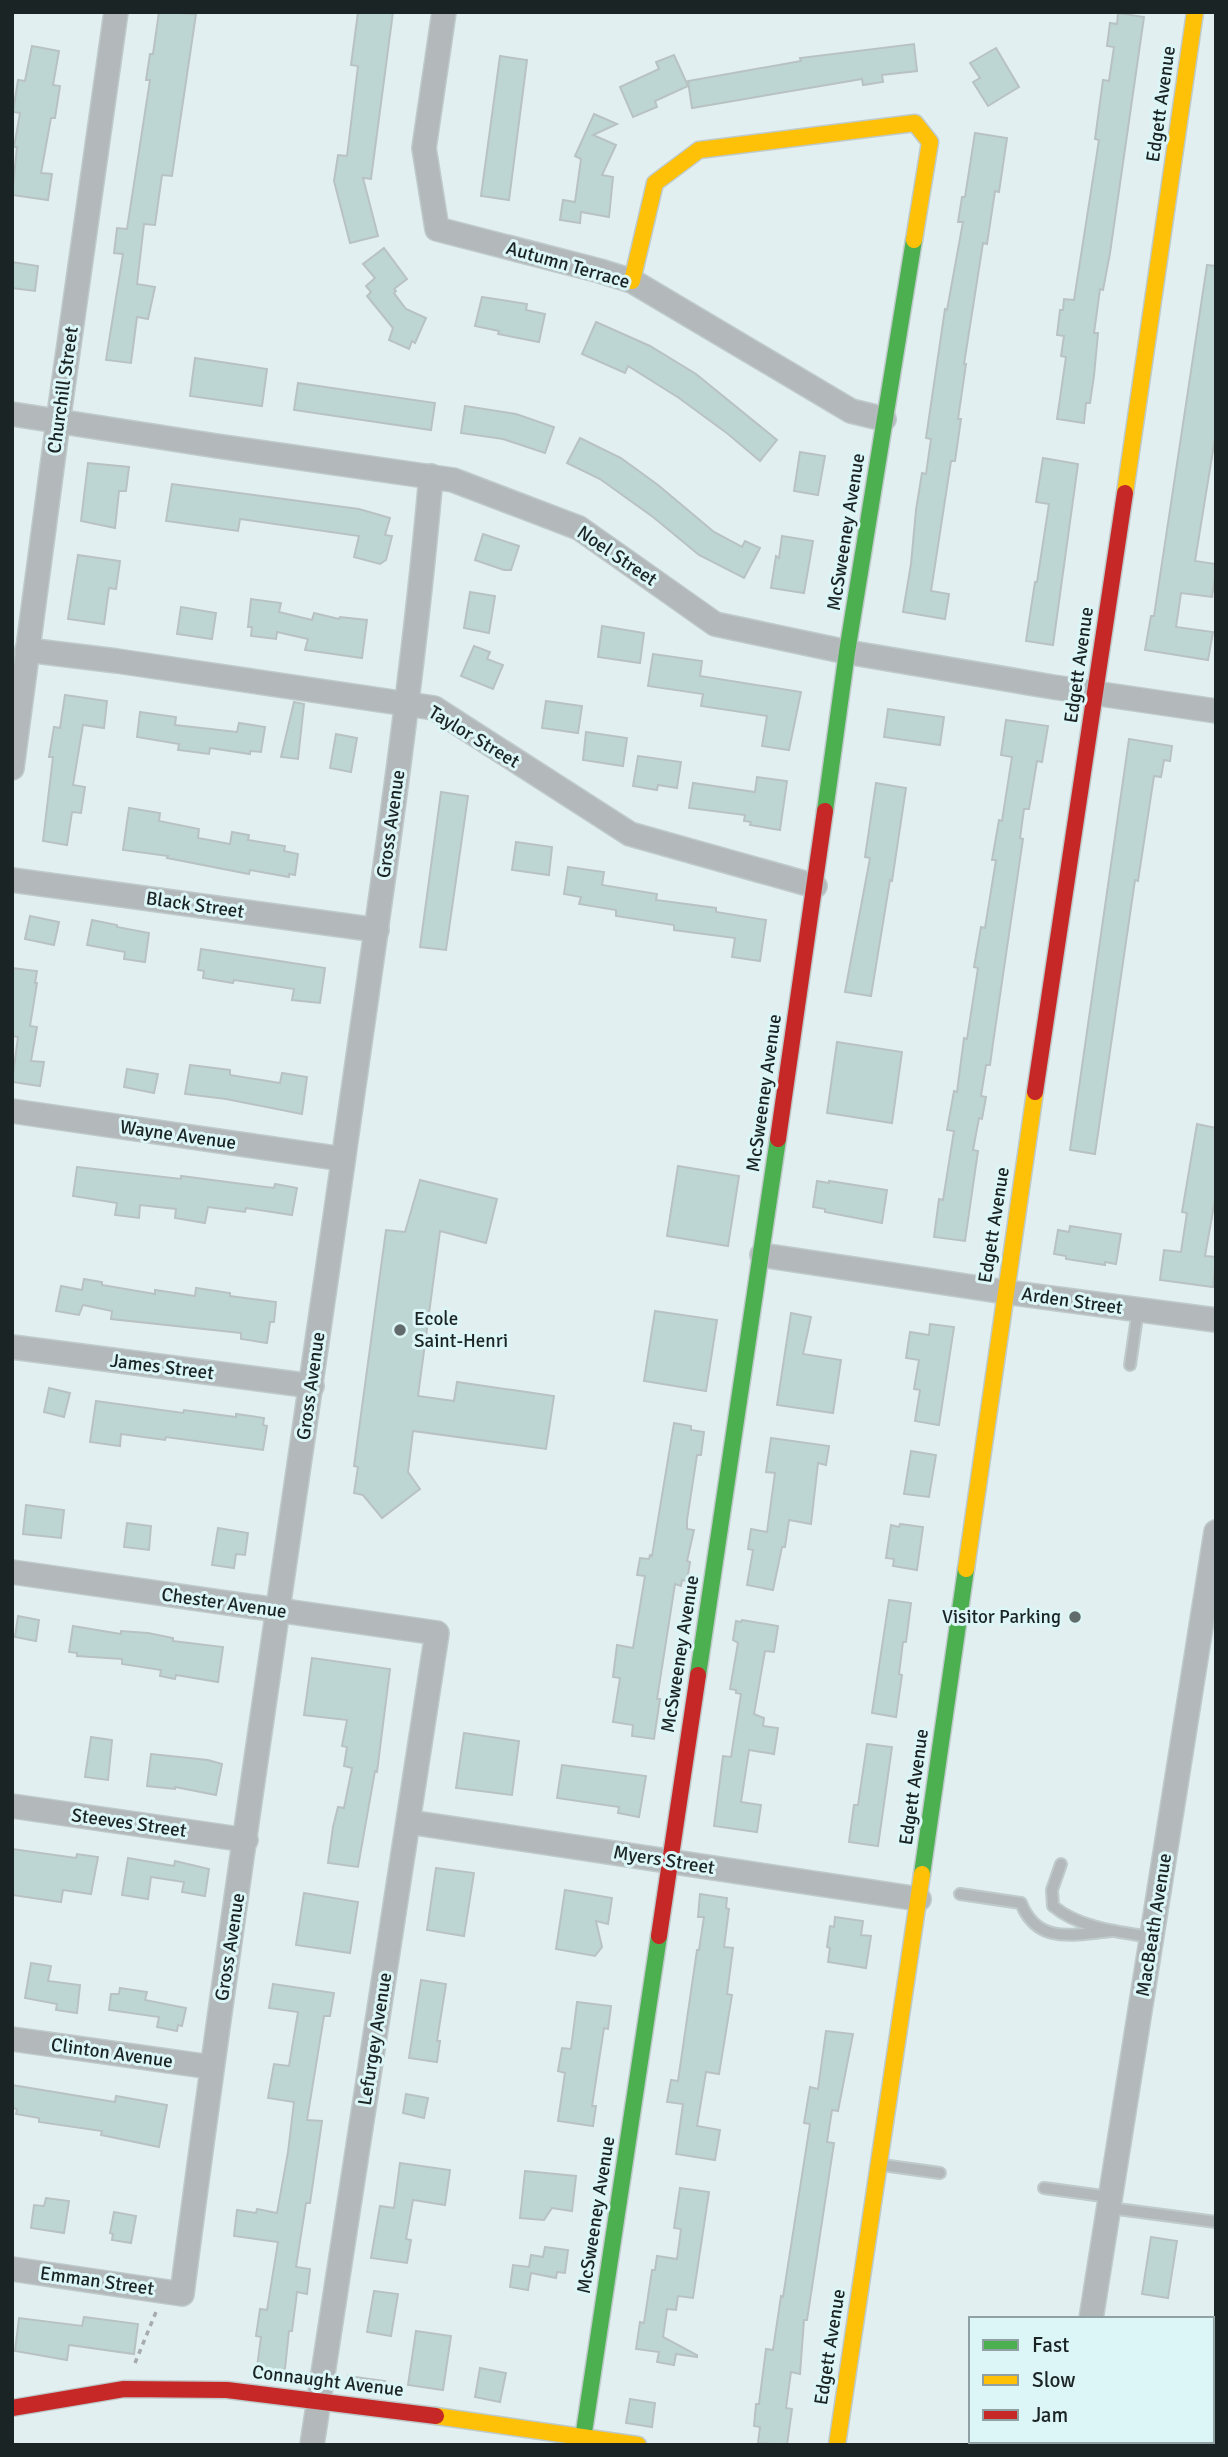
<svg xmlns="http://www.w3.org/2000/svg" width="1228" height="2457" font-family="Signika,sans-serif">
<defs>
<pattern id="park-crowns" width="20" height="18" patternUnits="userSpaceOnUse" patternTransform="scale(1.75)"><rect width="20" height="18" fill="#c6f0d7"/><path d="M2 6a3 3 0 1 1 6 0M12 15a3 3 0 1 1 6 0" fill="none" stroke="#aaceb8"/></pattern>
</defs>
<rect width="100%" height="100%" fill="#e2eff0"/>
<polygon fill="url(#park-crowns)" points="1216,2304 1216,2445 1192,2445 1192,2441 1212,2441 1212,2325"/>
<g fill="#bed6d3" stroke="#b9c2c2" stroke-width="2">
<polygon points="159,12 196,14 172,176 162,175 155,225 144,224 137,284 155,287 148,319 137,317 131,363 106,360 123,254 114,253 117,228 127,229 150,80 146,80 150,54 153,54"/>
<polygon points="358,12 393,12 371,179 363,178 378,236 350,243 334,181 338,155 347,156 358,66 351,65"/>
<polygon points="1118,13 1144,17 1110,253 1103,290 1100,289 1094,333 1098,333 1094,376 1090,403 1086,403 1084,423 1057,419 1066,357 1061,356 1064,336 1057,335 1060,310 1063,310 1064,299 1074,300 1099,140 1095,139 1103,80 1109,81 1114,47 1107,46 1110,23 1117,24"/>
<polygon points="914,44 917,71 882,75 883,82 863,85 862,79 692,108 688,81 801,61 800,58"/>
<polygon points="32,46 59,51 53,85 60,86 55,118 51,118 41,173 52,174 48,200 12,195 17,147 14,147 20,113 13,112 18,80 25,81"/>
<polygon points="996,48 1019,87 988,106 973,82 980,78 970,63"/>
<polygon points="674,55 688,86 655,101 657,107 633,117 620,87 659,69 656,62"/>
<polygon points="500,56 527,60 509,200 481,196"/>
<polygon points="594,114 617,124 593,135 616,145 602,175 613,177 609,217 581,212 580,223 560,220 563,200 575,202 581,159 575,156"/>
<polygon points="975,133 1007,138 999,192 995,191 987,244 983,243 964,364 966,364 958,419 961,419 955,461 951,461 931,591 949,594 945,619 903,612 911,564 916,510 922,473 926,474 931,439 926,438 945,309 947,310 963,222 958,222 962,197 965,197"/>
<polygon points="384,248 407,279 394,289 396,291 394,293 406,309 426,318 415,343 412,341 409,349 389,340 393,328 367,296 371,292 366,286 375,278 363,264"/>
<polygon points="12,262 38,266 35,291 12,288"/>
<polygon points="1207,265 1216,266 1216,432 1195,561 1216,564 1216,571 1212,597 1181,593 1176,627 1213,632 1208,660 1145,650 1151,616 1154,616"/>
<polygon points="482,297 527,304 526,310 545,314 539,342 498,334 499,331 475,326"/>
<polygon points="596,322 650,346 696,374 777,440 760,461 728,434 679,398 628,366 625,373 582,354"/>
<polygon points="195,358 267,369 262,406 190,396"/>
<polygon points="298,383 435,403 431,430 294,410"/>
<polygon points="465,406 516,414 554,427 545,453 503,439 461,433"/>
<polygon points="580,438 621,458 658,485 714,532 742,547 745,541 760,548 744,578 699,555 653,517 600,479 567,463"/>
<polygon points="800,452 825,456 818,495 794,491"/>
<polygon points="1043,458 1078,464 1053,645 1026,641 1035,582 1037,582 1049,504 1036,502"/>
<polygon points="88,463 129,467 126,491 119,491 115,528 81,521"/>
<polygon points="172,484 359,509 390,518 385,535 392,536 386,560 380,564 354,557 359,536 240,519 238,531 166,521"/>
<polygon points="483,534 519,546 511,570 504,570 475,560"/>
<polygon points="782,536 813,541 804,593 771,588 776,556 779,558"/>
<polygon points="78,555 120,561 116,589 109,588 104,624 68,619"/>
<polygon points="470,592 495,596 489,633 464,628"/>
<polygon points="251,599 281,603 279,612 312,620 314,613 339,619 340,617 367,620 362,658 305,650 308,639 277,632 276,639 251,636 252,627 248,627"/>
<polygon points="181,607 216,613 212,639 177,634"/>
<polygon points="602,626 644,633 640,663 598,657"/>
<polygon points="474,646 490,652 487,659 503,665 493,689 461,676"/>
<polygon points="653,654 702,661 700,676 801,692 789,750 762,746 767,716 701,706 703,694 648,686"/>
<polygon points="65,695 107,701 104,728 83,725 73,785 85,787 81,813 72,812 67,845 43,841 53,757 49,757 54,727 60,728"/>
<polygon points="546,701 582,706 578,733 542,728"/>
<polygon points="294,702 304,704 298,759 281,757"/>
<polygon points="888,709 944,717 940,745 884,737"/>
<polygon points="140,712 176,717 175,725 237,732 239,723 265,727 261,752 250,751 250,754 210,748 209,754 178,750 179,744 137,737"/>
<polygon points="1006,720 1048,726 1042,762 1037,761 1029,809 1024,809 1020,838 1023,839 993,1043 990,1065 986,1065 981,1096 986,1097 982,1119 979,1118 973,1150 978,1151 965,1241 934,1237 939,1199 943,1200 954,1131 947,1130 954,1091 957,1092 964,1038 967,1039 978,968 974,967 981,927 985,928 996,860 992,860 999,820 1002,821 1012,757 1001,755"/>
<polygon points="586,732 627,738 623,766 583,760"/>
<polygon points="336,734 357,738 351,772 330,768"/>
<polygon points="1129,739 1172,746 1170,761 1164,760 1161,777 1154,776 1138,881 1135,880 1095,1154 1070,1150"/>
<polygon points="638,756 681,762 677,788 658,785 657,790 633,786"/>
<polygon points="757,777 787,781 780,830 750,825 751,822 744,821 745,815 689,808 693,783 755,792"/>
<polygon points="876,783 906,788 892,881 890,880 871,996 845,992 870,858 865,857"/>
<polygon points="441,792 468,796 446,950 420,947"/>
<polygon points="129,808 160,813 159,821 199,829 198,838 230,844 232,832 249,835 248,840 285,846 284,851 298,854 295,875 289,874 289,877 250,870 249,874 167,858 168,856 123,850"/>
<polygon points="516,842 552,847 549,875 512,870"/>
<polygon points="568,867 604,872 602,885 657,894 656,900 716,908 716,912 766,920 760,961 732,957 735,938 674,930 674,925 616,916 616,910 579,904 581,897 564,894"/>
<polygon points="30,916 59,922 54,945 25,939"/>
<polygon points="92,920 117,925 117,927 149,933 145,962 124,959 125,952 87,945"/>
<polygon points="201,949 325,968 320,1003 292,1000 294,989 234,980 233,983 203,978 204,971 198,970"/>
<polygon points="12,968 37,971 35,983 37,983 30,1026 37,1027 31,1061 44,1062 40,1086 12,1082 18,1037 12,1036"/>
<polygon points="837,1042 902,1052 892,1123 827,1113"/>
<polygon points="190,1065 230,1070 230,1075 280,1083 282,1073 307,1077 302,1114 226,1099 185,1094"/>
<polygon points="127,1069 158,1074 154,1093 124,1087"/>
<polygon points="1197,1124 1216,1128 1216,1194 1205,1256 1216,1257 1213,1287 1160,1280 1164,1250 1181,1252 1187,1213 1182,1212"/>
<polygon points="678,1166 739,1176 728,1246 667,1236"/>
<polygon points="77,1167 181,1179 181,1176 274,1188 275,1184 297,1188 292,1215 246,1208 245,1212 208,1207 205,1223 175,1218 176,1209 140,1205 139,1218 115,1215 117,1203 73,1196"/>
<polygon points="420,1180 497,1199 486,1243 440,1231 418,1396 454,1401 457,1382 554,1396 546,1449 413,1431 408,1472 420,1489 382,1518 363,1495 354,1493 358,1467 354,1466 386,1230 405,1232"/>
<polygon points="817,1181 829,1183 829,1181 887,1190 882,1223 825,1212 825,1209 813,1207"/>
<polygon points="1070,1226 1121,1234 1116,1264 1105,1262 1105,1265 1066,1259 1066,1256 1054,1254 1058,1230 1069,1232"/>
<polygon points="84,1279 102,1282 102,1285 155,1294 155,1290 195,1296 196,1288 230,1293 230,1296 276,1302 274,1322 270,1322 267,1343 241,1339 241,1333 111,1319 112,1311 83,1305 79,1315 56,1311 61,1286 82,1290"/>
<polygon points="655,1311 717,1320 706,1391 644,1381"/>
<polygon points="791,1313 811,1317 803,1354 841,1360 833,1413 777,1405"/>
<polygon points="930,1324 954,1327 939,1425 915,1421 920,1390 914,1389 919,1360 906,1358 910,1332 929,1335"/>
<polygon points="49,1388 70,1393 64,1417 44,1412"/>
<polygon points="96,1401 183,1413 184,1410 236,1417 236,1414 264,1418 263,1425 267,1426 263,1450 166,1437 165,1440 121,1434 120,1446 90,1442"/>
<polygon points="674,1423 691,1426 691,1430 704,1432 701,1455 697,1455 687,1520 687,1529 694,1530 687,1561 690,1562 687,1581 682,1580 681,1586 675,1584 657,1699 660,1699 654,1739 632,1736 633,1725 613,1722 620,1678 613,1677 617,1645 633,1648 645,1576 637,1575 640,1558 649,1559 650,1555 652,1556"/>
<polygon points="771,1438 829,1446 826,1465 818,1463 811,1524 789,1520 785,1547 782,1547 773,1590 747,1585 753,1550 748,1549 751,1529 767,1532 775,1473 766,1472"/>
<polygon points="911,1451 936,1455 929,1497 904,1494"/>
<polygon points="26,1505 64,1510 61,1538 23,1534"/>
<polygon points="127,1523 151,1526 149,1550 124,1547"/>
<polygon points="900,1524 923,1527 917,1570 893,1566 894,1559 886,1558 891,1525 899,1527"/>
<polygon points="218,1528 248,1533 245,1555 236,1554 234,1568 212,1565"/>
<polygon points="889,1600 911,1603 906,1642 903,1642 899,1674 902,1675 896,1717 872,1713"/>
<polygon points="18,1616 39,1620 36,1641 15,1637"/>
<polygon points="742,1620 778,1626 774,1652 765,1651 754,1714 764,1718 763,1726 778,1728 774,1754 749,1750 741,1802 761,1805 757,1832 714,1826 723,1756 731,1757 741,1694 736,1693 736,1690 730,1689 738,1643 733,1640 736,1621 741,1622"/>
<polygon points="73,1626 121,1634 121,1631 148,1633 173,1638 173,1641 223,1647 218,1682 176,1675 175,1679 160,1676 161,1670 122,1664 122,1659 77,1656 77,1653 69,1652"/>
<polygon points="312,1658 390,1669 377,1772 375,1771 358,1867 328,1863 333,1827 338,1807 344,1808 352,1768 344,1766 347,1747 342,1746 347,1720 304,1715"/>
<polygon points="464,1733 519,1741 512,1795 456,1788"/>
<polygon points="91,1737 112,1740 108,1780 85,1777"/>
<polygon points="867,1744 892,1747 878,1846 849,1842 854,1805 858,1805"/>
<polygon points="151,1754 208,1760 222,1764 216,1795 175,1787 175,1789 147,1786"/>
<polygon points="562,1765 646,1776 639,1817 618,1813 619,1807 557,1798"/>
<polygon points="12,1849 76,1858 77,1854 98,1857 91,1894 63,1890 61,1902 12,1895"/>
<polygon points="128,1858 174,1866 175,1861 209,1869 205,1896 182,1892 184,1882 151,1877 148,1899 122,1895"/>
<polygon points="436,1868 474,1873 464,1936 427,1930"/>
<polygon points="565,1890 612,1898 608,1924 596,1921 602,1947 595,1956 556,1949"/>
<polygon points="304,1893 358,1902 350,1953 296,1945"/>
<polygon points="700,1894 727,1898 726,1908 729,1909 724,1947 733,1948 727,1994 732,1995 719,2074 706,2072 697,2126 720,2130 715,2160 676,2154 683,2104 667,2102 671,2080 678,2081 697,1950 699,1950 704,1917 698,1917"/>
<polygon points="835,1917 863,1921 861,1935 871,1936 866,1968 828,1962 830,1948 827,1947 830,1926 834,1927"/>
<polygon points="31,1963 51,1966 48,1981 80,1985 77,2013 56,2010 57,2004 25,1998"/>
<polygon points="421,1980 446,1984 437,2041 440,2041 437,2062 409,2058"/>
<polygon points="273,1984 334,1993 330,2016 324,2016 307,2120 322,2121 310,2203 306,2203 296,2267 310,2269 307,2294 297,2292 292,2331 289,2331 284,2378 256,2375 261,2337 256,2336 260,2309 267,2310 278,2242 234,2236 237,2210 256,2213 257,2209 277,2213 288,2152 294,2102 268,2098 274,2064 289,2066 298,2012 269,2008"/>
<polygon points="120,1988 147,1992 145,2000 186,2008 182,2026 178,2025 177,2031 157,2027 159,2017 109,2010 111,1994 119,1994"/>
<polygon points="577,2002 611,2006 608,2029 604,2028 592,2106 596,2106 593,2126 558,2121 565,2073 558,2071 562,2048 571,2049"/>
<polygon points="826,2031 853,2034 838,2111 832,2110 827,2142 834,2143 807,2320 804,2320 800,2374 791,2372 786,2408 792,2409 787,2445 758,2443 760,2427 754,2426 756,2404 759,2404 766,2349 773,2350 781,2296 783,2297 810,2124 804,2123 810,2087 818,2089"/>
<polygon points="12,2085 115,2102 116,2096 167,2105 159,2147 101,2135 102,2131 39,2122 39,2118 16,2114 17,2109 12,2108"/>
<polygon points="406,2094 428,2098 424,2118 403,2113"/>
<polygon points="400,2163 450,2170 445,2205 413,2200 406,2239 411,2240 407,2263 371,2258 380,2206 394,2208"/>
<polygon points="525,2171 576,2176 572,2211 552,2208 544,2220 520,2218"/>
<polygon points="680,2188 709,2192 693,2298 678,2296 676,2310 667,2309 663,2337 697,2355 697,2357 676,2354 674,2365 657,2362 659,2352 636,2349 640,2322 644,2323 652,2270 655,2270 657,2256 677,2259 681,2229 674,2228"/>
<polygon points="46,2198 69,2201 64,2233 31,2228 34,2205 44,2206"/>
<polygon points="114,2212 136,2216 131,2243 112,2240 113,2234 110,2233"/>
<polygon points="1151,2237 1177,2241 1168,2298 1142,2294"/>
<polygon points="545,2247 568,2250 565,2273 557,2272 556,2278 531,2273 528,2290 510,2287 513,2265 529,2267 531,2255 543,2257"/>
<polygon points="374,2291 398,2294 391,2336 367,2332"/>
<polygon points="84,2317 138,2324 134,2354 69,2345 67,2360 15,2351 19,2318 82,2326"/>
<polygon points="416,2331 451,2336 443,2390 408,2385"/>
<polygon points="480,2368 506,2373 500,2402 475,2397"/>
<polygon points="348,2376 385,2381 384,2391 347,2385"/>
<polygon points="630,2399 655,2403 652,2427 626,2423"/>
</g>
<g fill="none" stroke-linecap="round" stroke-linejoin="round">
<defs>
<g id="lane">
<polyline points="1130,1365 1138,1310"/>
<path d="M1061,1864L1052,1890L1053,1906C1079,1928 1119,1932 1151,1937"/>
<path d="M960,1894L1021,1903C1038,1946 1075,1934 1112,1931"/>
<polyline points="882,2165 940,2173"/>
<polyline points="1044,2188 1110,2197"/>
<polyline points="1110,2208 1216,2222"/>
</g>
<g id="street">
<polyline points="444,12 424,148 437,229 600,271 632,281 851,411 884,419"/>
<polyline points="12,414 217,446 453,480 579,528 715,624 847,652 1053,687 1216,711"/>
<polyline points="27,650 117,661 434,708 630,834 815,886"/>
<polyline points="12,768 58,422 116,12"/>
<polyline points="12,880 377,930"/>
<polyline points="12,1111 343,1159"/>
<polyline points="762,1255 1005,1292 1216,1320"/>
<polyline points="12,1347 312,1386"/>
<polyline points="12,1572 437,1633 312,2445"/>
<polyline points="12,1806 246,1840"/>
<polyline points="409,1822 919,1899"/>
<polyline points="12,2039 211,2067"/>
<path d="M12,2269L182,2294C231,1916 289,1539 343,1162C375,934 411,706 431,476"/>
<polyline points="1091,2319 1216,1532"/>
<polyline points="1069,2445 1069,2441"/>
</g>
<g id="fast">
<polyline points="825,811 847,652 914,240"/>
<polyline points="698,1675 778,1139"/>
<polyline points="922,1874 966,1569"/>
<polyline points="582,2445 659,1936"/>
</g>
<g id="slow">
<polyline points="632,281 655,183 699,150 915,123 930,142 914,240"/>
<polyline points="1125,493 1195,12"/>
<polyline points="966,1569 1035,1092"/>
<polyline points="436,2416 638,2445"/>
<polyline points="837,2445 922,1874"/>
</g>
<g id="jam">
<polyline points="1035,1092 1125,493"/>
<polyline points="778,1139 825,811"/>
<polyline points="659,1936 698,1675"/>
<polyline points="12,2408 124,2389 227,2390 436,2416"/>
</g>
</defs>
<use href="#lane" stroke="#bfcacb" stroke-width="14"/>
<use href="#street" stroke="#bfcacb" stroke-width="26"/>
<use href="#fast" stroke="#bfcacb" stroke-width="19"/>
<use href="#slow" stroke="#bfcacb" stroke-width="19"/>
<use href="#jam" stroke="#bfcacb" stroke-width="19"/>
<polyline stroke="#a6acad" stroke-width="3.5" stroke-dasharray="5 5" stroke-linecap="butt" points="135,2363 156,2312"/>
<use href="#lane" stroke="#b3b8ba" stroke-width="10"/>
<use href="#street" stroke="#b3b8ba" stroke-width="23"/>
<use href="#fast" stroke="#4caf50" stroke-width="16"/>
<use href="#slow" stroke="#ffc107" stroke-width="16"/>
<use href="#jam" stroke="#c62828" stroke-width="16"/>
</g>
<g fill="#616b6c" stroke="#dcf5f6" stroke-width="2.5">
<circle cx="400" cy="1330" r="7"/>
<circle cx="1075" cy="1617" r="7"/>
</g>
<g text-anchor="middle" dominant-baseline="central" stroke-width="6" stroke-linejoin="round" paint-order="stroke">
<g font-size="19" fill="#1b2425" stroke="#dcf5f6">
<text transform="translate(1161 104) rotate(-82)">Edgett Avenue</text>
<text transform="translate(568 265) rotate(16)">Autumn Terrace</text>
<text transform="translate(63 390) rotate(-82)">Churchill Street</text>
<text transform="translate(846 532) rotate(-81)">McSweeney Avenue</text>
<text transform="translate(617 556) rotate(34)">Noel Street</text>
<text transform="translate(1079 665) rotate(-82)">Edgett Avenue</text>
<text transform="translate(474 737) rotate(31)">Taylor Street</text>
<text transform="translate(391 824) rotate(-82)">Gross Avenue</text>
<text transform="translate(195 905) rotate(8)">Black Street</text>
<text transform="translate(764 1093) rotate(-82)">McSweeney Avenue</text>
<text transform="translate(178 1135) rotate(8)">Wayne Avenue</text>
<text transform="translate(994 1225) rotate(-81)">Edgett Avenue</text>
<text transform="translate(1072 1301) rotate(8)">Arden Street</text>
<text transform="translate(162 1367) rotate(7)">James Street</text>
<text transform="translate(311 1386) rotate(-82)">Gross Avenue</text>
<text transform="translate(224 1603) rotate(8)">Chester Avenue</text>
<text transform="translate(680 1654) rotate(-81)">McSweeney Avenue</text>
<text transform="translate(914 1787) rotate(-82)">Edgett Avenue</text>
<text transform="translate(129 1823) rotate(8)">Steeves Street</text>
<text transform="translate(664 1860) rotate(9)">Myers Street</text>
<text transform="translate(1154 1925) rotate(-81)">MacBeath Avenue</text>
<text transform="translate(230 1947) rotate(-81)">Gross Avenue</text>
<text transform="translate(375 2039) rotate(-81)">Lefurgey Avenue</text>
<text transform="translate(112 2053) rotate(8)">Clinton Avenue</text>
<text transform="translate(596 2215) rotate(-81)">McSweeney Avenue</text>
<text transform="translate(97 2281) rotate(8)">Emman Street</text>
<text transform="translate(830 2347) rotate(-81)">Edgett Avenue</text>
<text transform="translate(328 2381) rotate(7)">Connaught Avenue</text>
</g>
<g font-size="19" fill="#1b2425" stroke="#dcf5f6" text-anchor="start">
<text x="414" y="1319">Ecole<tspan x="414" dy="22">Saint-Henri</tspan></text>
<text x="1061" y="1617" text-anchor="end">Visitor Parking</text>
</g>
</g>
<rect width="1228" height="2457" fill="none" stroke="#1b2425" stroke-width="28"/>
<rect x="969" y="2317" width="245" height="126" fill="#dcf5f6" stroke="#8fa1a2" stroke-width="2"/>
<rect x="983" y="2340" width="35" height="10" fill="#4caf50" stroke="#8fa1a2" stroke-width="2"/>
<text x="1032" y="2352" font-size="21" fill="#1b2425">Fast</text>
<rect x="983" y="2375" width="35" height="10" fill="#ffc107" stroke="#8fa1a2" stroke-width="2"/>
<text x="1032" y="2387" font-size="21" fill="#1b2425">Slow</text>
<rect x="983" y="2410" width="35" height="10" fill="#c62828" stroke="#8fa1a2" stroke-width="2"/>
<text x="1032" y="2422" font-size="21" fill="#1b2425">Jam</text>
</svg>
